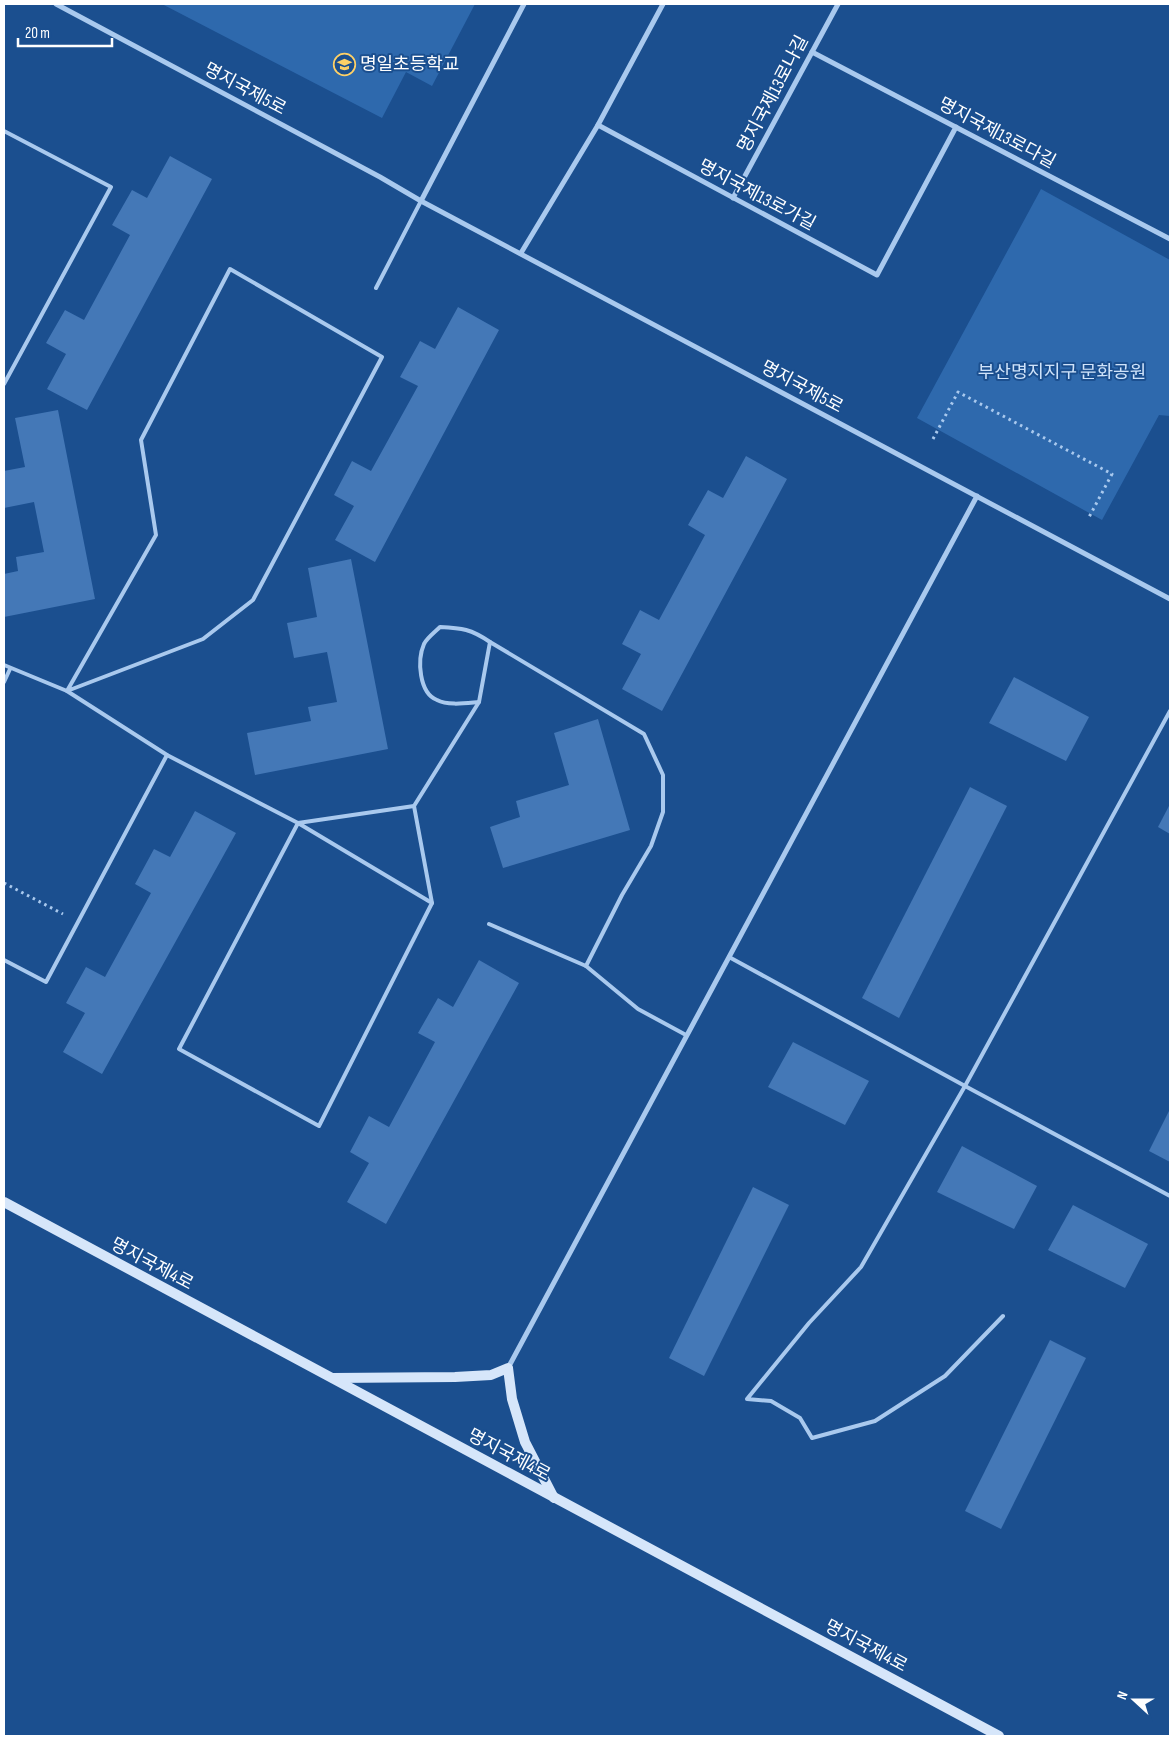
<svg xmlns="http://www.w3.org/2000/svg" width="1174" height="1740" font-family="'Sofia Sans Condensed','Noto Sans KR',sans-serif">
<rect width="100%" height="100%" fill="#1b4f8f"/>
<g fill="#2e69ad">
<polygon points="162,4 475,4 432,86 406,72 382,118"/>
<polygon points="1041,189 1170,260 1170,416 1159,415 1102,520 917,418"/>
</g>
<g fill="#4478b7">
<polygon points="170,156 212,179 87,410 47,389 66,354 46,343 65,310 84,320 130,235 112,225 132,190 147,198"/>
<polygon points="458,307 499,330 375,562 335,540 354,506 334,495 352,461 371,471 418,386 400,377 420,341 435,349"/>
<polygon points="58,410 95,599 4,617 4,574 18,571 16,557 44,552 34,502 4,508 4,471 25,467 15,418"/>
<polygon points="746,456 787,479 662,711 622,689 641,654 622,644 640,610 659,620 705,535 688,525 708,490 723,498"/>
<polygon points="351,559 388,749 255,775 247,733 311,721 308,707 337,702 327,652 294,658 287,623 317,617 308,568"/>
<polygon points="1014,677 1089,717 1066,761 989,723"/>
<polygon points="598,719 630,830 503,868 490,827 520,817 516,801 569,785 554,733"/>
<polygon points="970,787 1007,806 899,1018 862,998"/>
<polygon points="1170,804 1170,834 1158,827"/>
<polygon points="195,811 236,833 102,1074 63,1052 85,1013 66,1003 86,967 105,977 151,893 135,884 154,849 170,857"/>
<polygon points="479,960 519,983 386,1224 347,1202 369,1163 350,1152 369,1116 389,1127 435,1042 418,1033 438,998 453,1007"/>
<polygon points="793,1042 869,1081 845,1125 768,1087"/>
<polygon points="1170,1109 1170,1162 1149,1151"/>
<polygon points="962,1146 1037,1186 1014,1229 937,1192"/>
<polygon points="753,1187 789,1205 704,1376 669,1358"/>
<polygon points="1073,1205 1148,1244 1125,1288 1048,1250"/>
<polygon points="1050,1340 1086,1358 1001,1529 965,1511"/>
</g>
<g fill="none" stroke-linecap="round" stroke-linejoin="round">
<g stroke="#a9c9ee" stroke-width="3" stroke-dasharray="2.5 4" stroke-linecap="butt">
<polyline points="933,439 958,392 1112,474 1088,519"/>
<polyline points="4,883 63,914"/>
</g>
<g stroke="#a9c9ee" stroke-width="4">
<polyline points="4,131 111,187 4,384"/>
<polygon points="230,269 382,357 253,600 203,639 67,691 156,535 141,440"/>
<polyline points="376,288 421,201"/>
<polyline points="4,665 67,691 167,755 298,823 432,903 319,1126 179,1049 298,823 414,806 479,702 490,642 644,734 663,775 663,812 651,846 622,895 586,966"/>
<polyline points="4,682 10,669"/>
<path d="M479,702C467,703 448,706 437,700C419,693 417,660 424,644C427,638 435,632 440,627C462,628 471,629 490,642"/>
<polyline points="414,806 432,903"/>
<polyline points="489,924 586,966 638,1009 686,1035"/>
<polyline points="729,957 965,1086 1170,1196"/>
<polyline points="4,960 46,982 167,755"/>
<polyline points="1003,1316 945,1376 875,1421 812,1438 800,1418 771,1401 747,1399 809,1323 861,1267 965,1086 1170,711"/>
</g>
<g stroke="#a9c9ee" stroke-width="5">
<polyline points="56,4 380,177 421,201 1170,599"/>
<polyline points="663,4 598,125 877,275 956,127"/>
<polyline points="812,52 1170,239"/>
<polyline points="733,198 838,4"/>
<polyline points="421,201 524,4"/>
<polyline points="521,253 598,125"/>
<polyline points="508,1368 977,496"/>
</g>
<g stroke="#d6e6fa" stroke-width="10">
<polyline points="4,1202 999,1736"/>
<polyline points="333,1378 455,1377 491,1375 508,1368 512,1399 525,1442 554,1498"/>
</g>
</g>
<defs>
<symbol id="school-ring" viewBox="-11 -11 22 22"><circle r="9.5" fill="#1b4f8f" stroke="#ffd166" stroke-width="1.5"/><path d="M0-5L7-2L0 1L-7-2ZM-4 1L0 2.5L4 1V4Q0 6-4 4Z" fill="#ffd166"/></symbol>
</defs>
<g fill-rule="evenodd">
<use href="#school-ring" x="332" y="52" width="25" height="25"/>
</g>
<g text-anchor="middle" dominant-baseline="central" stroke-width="4" stroke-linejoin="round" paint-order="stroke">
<g font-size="18" fill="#fff" stroke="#1b4f8f" text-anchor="start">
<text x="360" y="64">명일초등학교</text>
</g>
<g font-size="18" fill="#fff" stroke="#1b4f8f">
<text transform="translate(245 89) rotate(28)">명지국제5로</text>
<text transform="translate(773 94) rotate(-62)">명지국제13로나길</text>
<text transform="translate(997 133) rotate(28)">명지국제13로다길</text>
<text transform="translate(757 195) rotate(28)">명지국제13로가길</text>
<text transform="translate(802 387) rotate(28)">명지국제5로</text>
<text transform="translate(152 1264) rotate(28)">명지국제4로</text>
<text transform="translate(509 1455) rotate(28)">명지국제4로</text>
<text transform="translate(866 1646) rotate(28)">명지국제4로</text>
</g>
<g font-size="18" fill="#cfe3fa" stroke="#1b4f8f">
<text x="1062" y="372">부산명지지구 문화공원</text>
</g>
</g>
<rect width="1174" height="1740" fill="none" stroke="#ffffff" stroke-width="10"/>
<g transform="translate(1134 1700) rotate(291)" stroke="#1b4f8f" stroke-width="4" paint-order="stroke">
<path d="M0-4L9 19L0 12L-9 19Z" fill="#ffffff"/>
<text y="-8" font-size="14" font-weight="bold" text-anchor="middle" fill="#ffffff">N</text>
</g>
<path d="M18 38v8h94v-8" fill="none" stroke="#ffffff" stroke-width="2.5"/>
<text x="25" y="38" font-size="15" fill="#ffffff" stroke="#1b4f8f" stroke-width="4" paint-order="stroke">20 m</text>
</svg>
